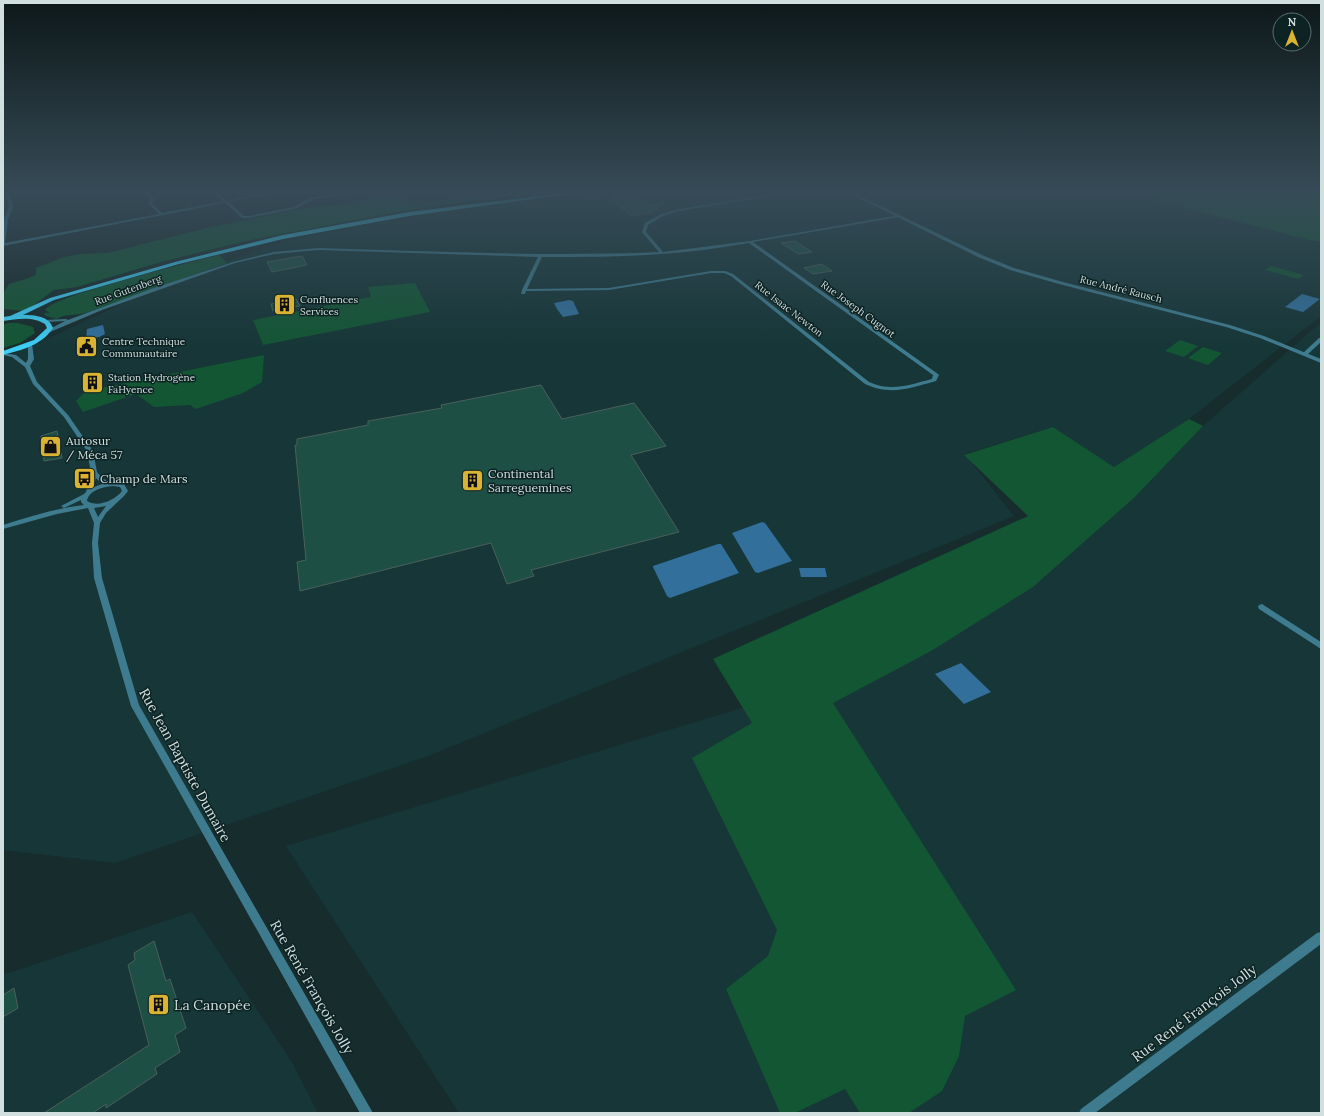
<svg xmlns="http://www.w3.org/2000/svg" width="1324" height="1116" font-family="Lora,serif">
<rect width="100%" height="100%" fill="#172c2d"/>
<g fill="#163637">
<polygon points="603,192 1123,192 1321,242 1321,316 1189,419 1114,467 1053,427 965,454 1014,516 428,756 115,863 3,850 3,357 41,342 184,275 294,239 416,216"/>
<polygon points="1321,322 1321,1113 459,1113 286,846 933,650 1033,587 1134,498 1203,426"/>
<polygon points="192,912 293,1064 318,1113 3,1113 3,975"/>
</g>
<g fill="#135634">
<polygon points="517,192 524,192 528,195 474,200 398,212 245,241 161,262 77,287 54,290 26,311 3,309 3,294 9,284 26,279 36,275 36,268 64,257 81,254 108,253 211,227 316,206 351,204 387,194 402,195 415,203"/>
<polygon points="1123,192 1321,192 1321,242 1310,240"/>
<path d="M219,255L227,263L86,313C76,316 65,313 57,319L46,316L44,313H50L45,310C55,295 193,262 219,255Z"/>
<polygon points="1271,266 1304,275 1298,279 1265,270"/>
<polygon points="415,283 430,312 263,345 253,320 371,297 368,287"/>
<polygon points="8,323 18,323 33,327 35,333 20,343 3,348 3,325"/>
<polygon points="1180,340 1198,346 1184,357 1165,351"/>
<polygon points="1203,347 1222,353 1208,365 1188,358"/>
<polygon points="264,355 262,382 243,393 196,409 190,405 154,407 136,394 83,412 76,401 86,391"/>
<polygon points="1189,419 1203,426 1134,498 1033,587 933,650 833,703 1016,990 965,1016 959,1056 942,1091 909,1113 860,1113 845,1089 795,1113 780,1113 726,989 768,956 777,930 692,758 752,723 713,659 1028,516 964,455 1053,427 1114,467"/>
</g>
<g fill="#32709b">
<polygon points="1302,294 1320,299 1303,312 1285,307"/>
<polygon points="569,300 573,301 579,314 563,317 557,309 554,303"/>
<polygon points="103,325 105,334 99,337 86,339 87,329"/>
<polygon points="762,522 765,523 792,561 758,573 755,572 732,533"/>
<polygon points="718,544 721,544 739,573 670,598 667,596 653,567 653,566"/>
<polygon points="799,568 825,568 827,577 801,577"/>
<polygon points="961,663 991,692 964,704 935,674"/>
</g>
<g fill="#1e4f45" stroke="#4a605a">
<polygon points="630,193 647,206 664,203 653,212 631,216 615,203 619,203 610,196"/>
<polygon points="795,241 812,252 798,254 781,243"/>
<polygon points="302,256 307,265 272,272 267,262"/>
<polygon points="822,264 832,271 813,274 804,268"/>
<polygon points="296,299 300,306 273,311 271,304"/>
<polygon points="541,385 562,419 634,403 666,446 631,455 679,532 531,570 534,576 507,584 491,543 300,591 297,562 306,560 295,445 297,445 297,439 368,425 368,421 442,408 441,405"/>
<polygon points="57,431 62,458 44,461 41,436"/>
<polygon points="154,941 166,981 170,979 186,1028 175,1035 180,1052 155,1068 157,1074 106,1108 106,1104 93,1113 44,1113 149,1045 128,965 135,960 134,953"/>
<polygon points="14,988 18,1008 3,1017 3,995"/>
</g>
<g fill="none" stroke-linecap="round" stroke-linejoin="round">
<g fill="#3f7b8e" fill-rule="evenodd">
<path d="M4,192H8L12,200L13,208L8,219L5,243L159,214L148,203L151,200L144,192H148L154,199L152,203L162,213L223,201L213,192H217L227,201L271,192H278L229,202L244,216H249L293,207L307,199L314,197L346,192H354L315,199L295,209L249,218H242L225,203L3,246C3,238 2,228 4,220C8,205 12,208 4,192Z"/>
<path d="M786,192H794L679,211L663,216L648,225L646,232L663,252L750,241L900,215L899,217L753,242L938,374L939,375L936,381C910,388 891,396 865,384L731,276L724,273H711L609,290L526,291L525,294H521L522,290L538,257L318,250L274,254L235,263L102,310L50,332L46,331L65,321L45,322L43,321L45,320L66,319L68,320L151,289L233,262L274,252L318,248C432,251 545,257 659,252L642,232L645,223L661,214L679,209ZM749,243L933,375L932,379C909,385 891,392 869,382L733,274L725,271H711L609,288L527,289L542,257C582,257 622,257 661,254C691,252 720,248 749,243Z"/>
<polygon points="1319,338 1321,338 1321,342 1307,355 1303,355 1303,353"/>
<path d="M28,343L32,344L34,359L30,366L37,382L68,415L93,451L97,472L103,479L113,482L124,484L128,491L124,496L106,513L100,523L98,543L102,578L139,705L373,1113H360L131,706L94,578L92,543L94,523L88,508L57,514L3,529V525C29,517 56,508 84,505L81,502V500L66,507L64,508L61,506L84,494L86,492L91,473L87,451L64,417L33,384L25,367L12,357L3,355V353L16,355L26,363L28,359ZM96,478L99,481L105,483L94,487ZM113,486L120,487L122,491C115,500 98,508 87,501C89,490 103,487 113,486ZM106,506L98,517L94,508Z"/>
<polygon points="1262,604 1321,642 1321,649 1259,609 1258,607 1259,605"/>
<polygon points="1321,932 1321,944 1095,1113 1079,1113 1081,1109 1317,933"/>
</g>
<polygon fill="#3f7b8e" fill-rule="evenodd" points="847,192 852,192 982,255 1014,268 1063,282 1230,325 1264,336 1321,359 1321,363 1260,338 1226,327 1059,284 1010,270 978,257"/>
<path fill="#3dcef6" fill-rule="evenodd" d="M571,192H584L409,216L283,239L179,264L54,300L23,315C35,315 49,316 53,328C42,345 22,350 3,355V351L34,340L47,328L45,324C32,316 17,319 3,321V317L10,316L50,298L175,262L283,235L409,212Z"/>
</g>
<linearGradient id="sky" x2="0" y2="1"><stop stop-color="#0d1819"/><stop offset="0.55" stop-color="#364b57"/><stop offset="1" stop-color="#364b57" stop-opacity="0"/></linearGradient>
<rect width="1324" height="348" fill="url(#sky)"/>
<defs>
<symbol id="building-square" viewBox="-11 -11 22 22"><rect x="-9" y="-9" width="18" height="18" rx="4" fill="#dab333" stroke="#0d2323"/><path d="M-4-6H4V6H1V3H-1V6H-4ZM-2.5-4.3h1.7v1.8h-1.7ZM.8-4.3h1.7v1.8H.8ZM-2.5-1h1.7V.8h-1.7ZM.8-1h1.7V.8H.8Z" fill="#111"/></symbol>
<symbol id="civic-square" viewBox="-11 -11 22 22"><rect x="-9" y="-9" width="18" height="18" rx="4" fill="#dab333" stroke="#0d2323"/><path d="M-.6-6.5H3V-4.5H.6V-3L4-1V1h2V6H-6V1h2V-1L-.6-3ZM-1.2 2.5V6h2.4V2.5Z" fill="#111"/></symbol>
<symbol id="shop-square" viewBox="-11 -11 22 22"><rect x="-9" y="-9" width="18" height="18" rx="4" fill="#dab333" stroke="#0d2323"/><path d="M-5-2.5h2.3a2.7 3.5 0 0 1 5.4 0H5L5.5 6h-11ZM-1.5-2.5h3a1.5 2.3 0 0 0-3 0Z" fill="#111"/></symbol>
<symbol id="bus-square" viewBox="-11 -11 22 22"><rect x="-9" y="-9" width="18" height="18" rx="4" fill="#dab333" stroke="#0d2323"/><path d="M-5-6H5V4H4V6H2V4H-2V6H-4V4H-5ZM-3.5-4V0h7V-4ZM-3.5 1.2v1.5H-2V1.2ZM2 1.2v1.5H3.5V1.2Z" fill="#111"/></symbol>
</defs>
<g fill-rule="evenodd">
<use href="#building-square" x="272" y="292" width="25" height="25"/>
<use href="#civic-square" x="74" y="334" width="25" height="25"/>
<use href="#building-square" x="80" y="370" width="25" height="25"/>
<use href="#shop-square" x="38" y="434" width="25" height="25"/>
<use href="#bus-square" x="72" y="466" width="25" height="25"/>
<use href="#building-square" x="460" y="468" width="25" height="25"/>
<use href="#building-square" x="146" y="992" width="25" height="25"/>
</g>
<g text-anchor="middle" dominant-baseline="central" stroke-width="3" stroke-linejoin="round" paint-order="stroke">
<g font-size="10" fill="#d2dfdf" stroke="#0d2323">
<text transform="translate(1121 289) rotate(14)">Rue André Rausch</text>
<text transform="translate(128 290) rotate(-20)">Rue Gutenberg</text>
<text transform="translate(789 309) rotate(38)">Rue Isaac Newton</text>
<text transform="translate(858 309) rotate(36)">Rue Joseph Cugnot</text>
</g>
<g font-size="10" fill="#d2dfdf" stroke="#0d2323" text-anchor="start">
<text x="300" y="299">Confluences<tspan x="300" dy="12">Services</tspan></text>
<text x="102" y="341">Centre Technique<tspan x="102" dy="12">Communautaire</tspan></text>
<text x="108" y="377">Station Hydrogène<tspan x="108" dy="12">FaHyence</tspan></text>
</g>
<g font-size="12" fill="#d2dfdf" stroke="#0d2323" text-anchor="start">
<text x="66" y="440">Autosur<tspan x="66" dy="14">/ Méca 57</tspan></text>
<text x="488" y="473">Continental<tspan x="488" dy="14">Sarreguemines</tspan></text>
<text x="100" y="478">Champ de Mars</text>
</g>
<g font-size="14" fill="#d2dfdf" stroke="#0d2323">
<text transform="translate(185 765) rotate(61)">Rue Jean Baptiste Dumaire</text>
<text transform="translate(312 987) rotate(60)">Rue René François Jolly</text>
<text transform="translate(1194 1013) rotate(-37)">Rue René François Jolly</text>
</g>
<g font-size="14" fill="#d2dfdf" stroke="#0d2323" text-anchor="start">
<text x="174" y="1005">La Canopée</text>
</g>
</g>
<rect width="1324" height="1116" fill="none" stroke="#d2dfdf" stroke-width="8"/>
<g transform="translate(1292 32)"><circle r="19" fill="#0d2323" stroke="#5c6e6e"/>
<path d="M0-3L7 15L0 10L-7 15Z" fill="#dab333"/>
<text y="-6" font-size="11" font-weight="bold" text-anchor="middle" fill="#d2dfdf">N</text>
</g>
</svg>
